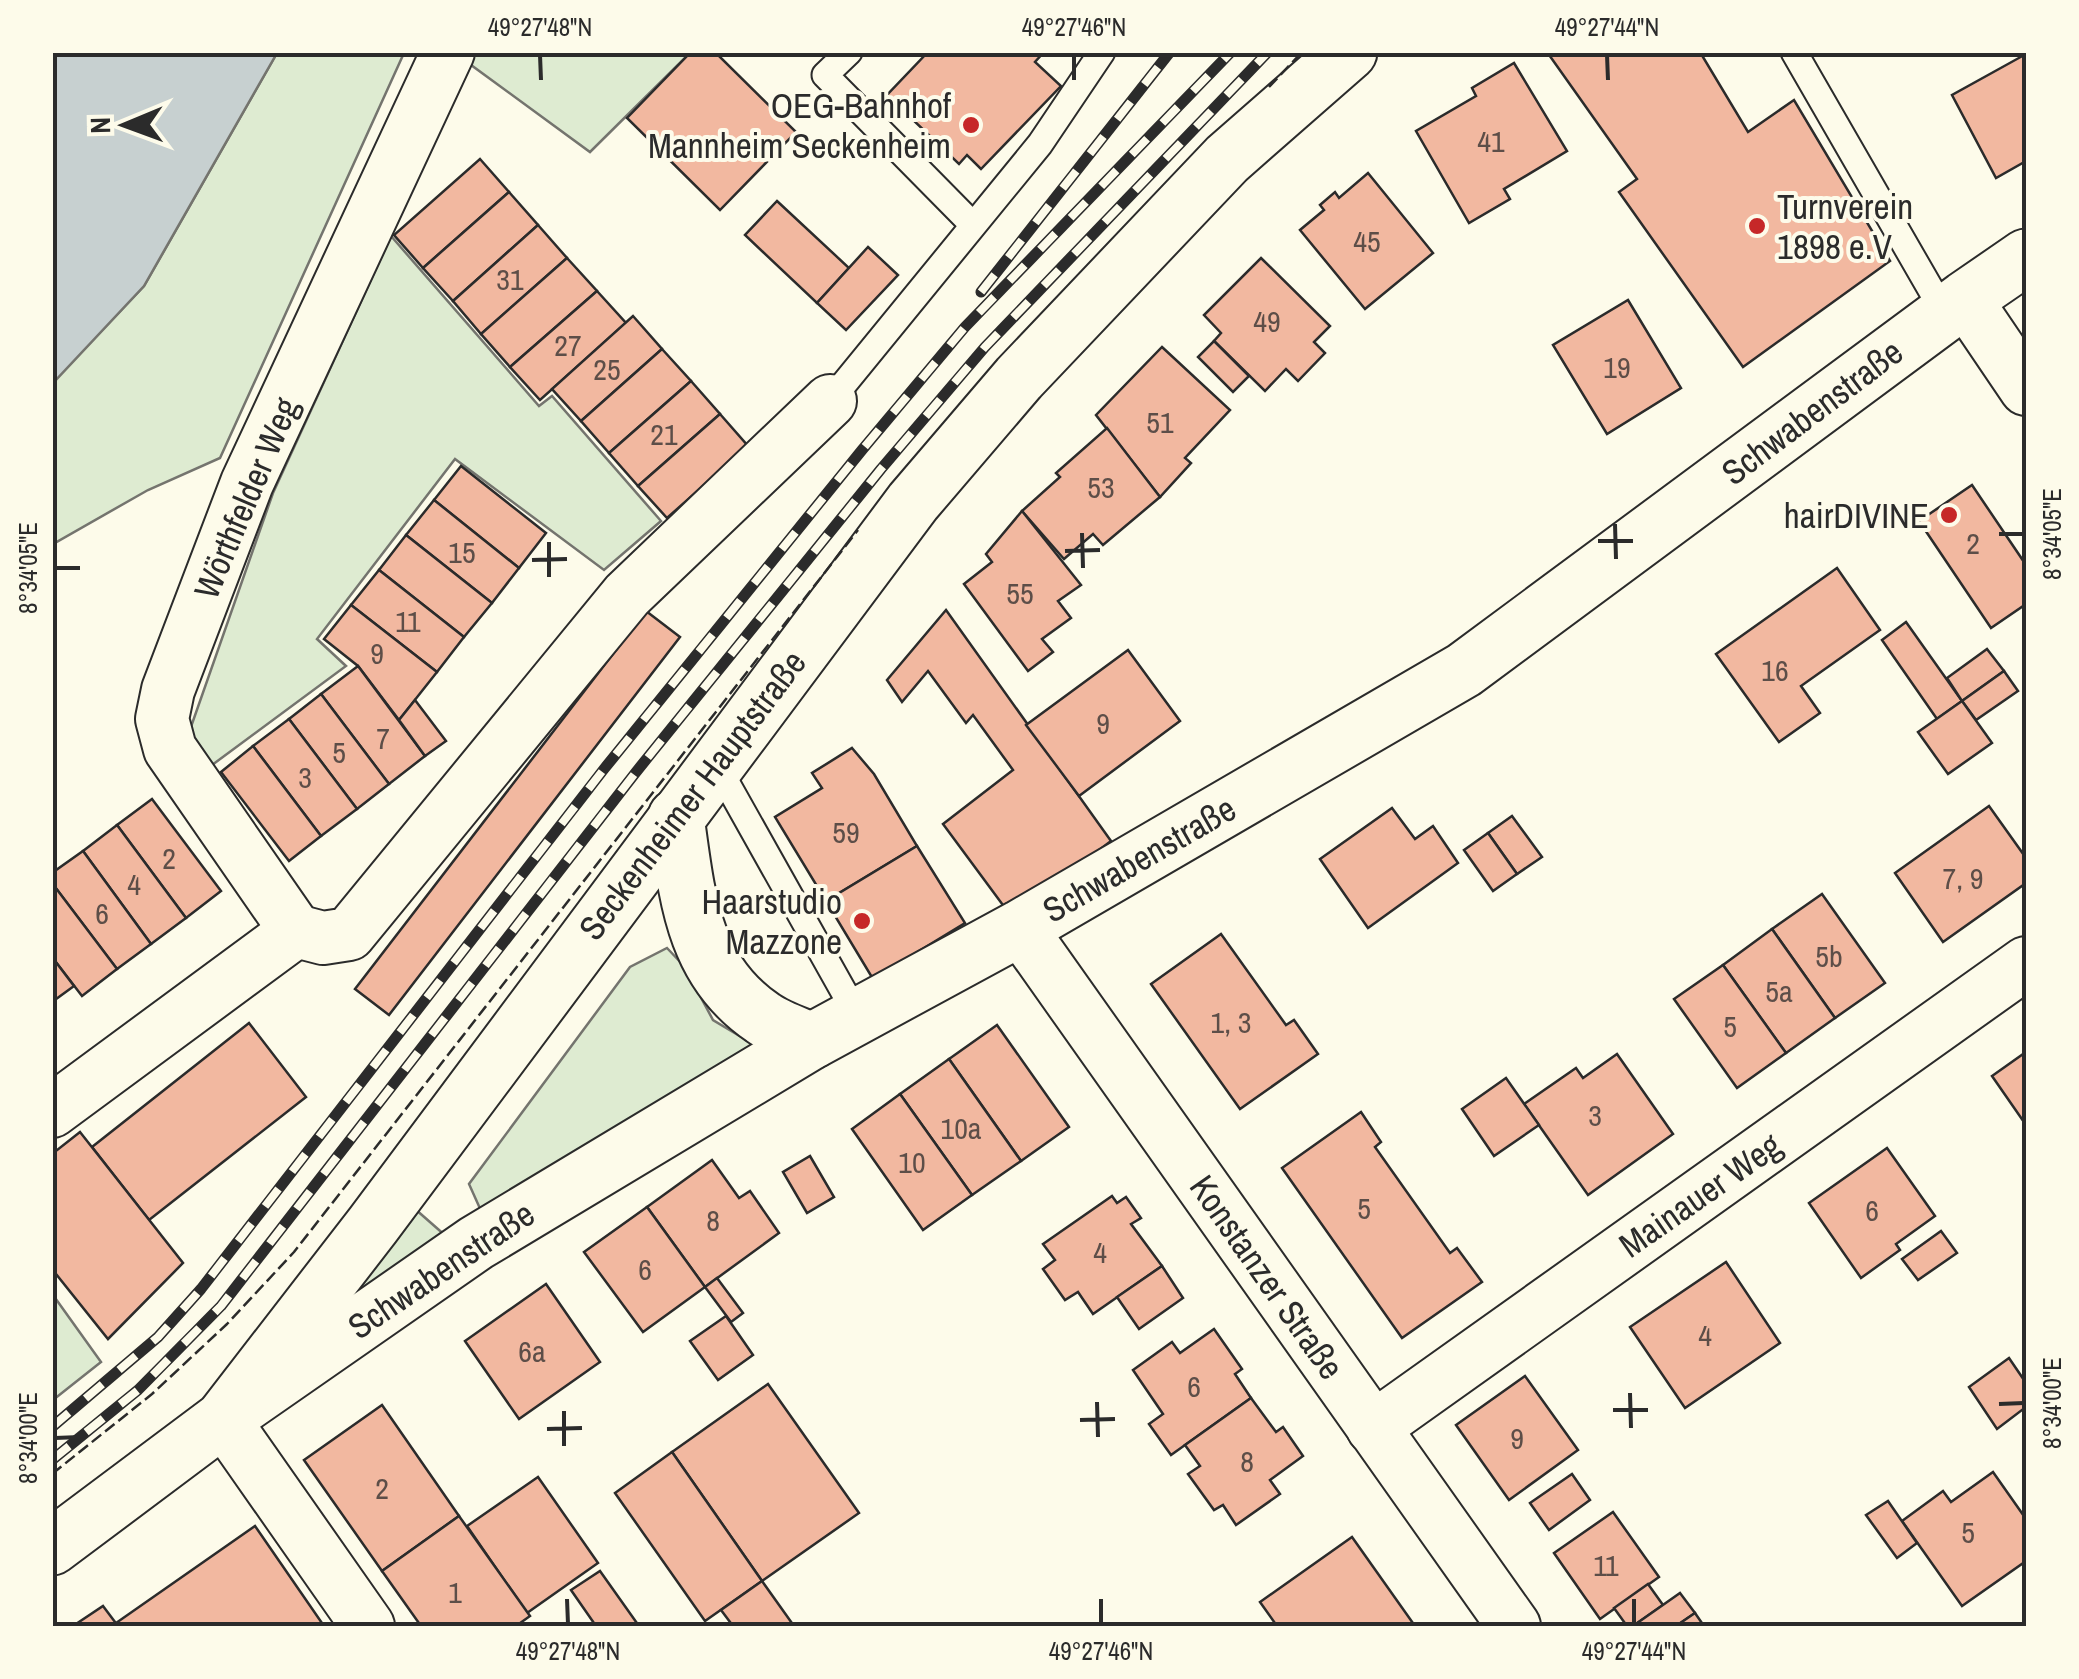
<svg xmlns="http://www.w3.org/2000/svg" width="2079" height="1679" font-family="'Archivo Narrow',sans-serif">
<rect width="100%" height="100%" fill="#fdfbea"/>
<g fill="#deebd1" stroke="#74746e" stroke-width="2.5">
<polygon points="472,52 690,53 590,152 467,62"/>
<polygon points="277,53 404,53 220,458 148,490 53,544 52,383 144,286"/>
<polygon points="391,236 539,406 552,396 661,521 604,570 455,459 317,639 346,666 208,768 186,741 273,493"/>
<polygon points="667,948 684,966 713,1020 753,1044 482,1213 469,1184 630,967"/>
<polygon points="398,1194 447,1237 327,1328"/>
<polygon points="53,1295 101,1362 53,1400 52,1400"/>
</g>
<polygon fill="#c7d0d0" stroke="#74746e" stroke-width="2.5" points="53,52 277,53 144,286 53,383"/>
<g fill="#f2b8a0" stroke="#2b2b2b" stroke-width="2.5">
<polygon points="691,52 715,52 796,132 720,210 627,118"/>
<polygon points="928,52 1044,52 1035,62 1061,86 981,169 967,155 959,164 887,95"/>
<polygon points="1547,52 1700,52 1748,132 1794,100 1890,261 1743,367 1619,192 1637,179"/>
<polygon points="2026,54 2026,161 1996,178 1952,95"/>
<polygon points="1514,63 1567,151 1504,189 1510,199 1469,223 1416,131 1476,96 1472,88"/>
<polygon points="480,159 509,192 423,268 394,235"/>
<polygon points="1368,173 1433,253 1365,309 1300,230 1324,210 1320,205 1335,192 1339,198"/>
<polygon points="509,192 538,225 453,301 423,268"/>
<polygon points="777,201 849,268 817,303 745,235"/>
<polygon points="538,225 567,258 481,334 453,301"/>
<polygon points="868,247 898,275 846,330 817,303"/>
<polygon points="567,258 597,291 510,367 481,334"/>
<polygon points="1261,258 1330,326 1314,342 1325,353 1298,381 1286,369 1265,391 1214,341 1221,333 1204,315"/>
<polygon points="597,291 626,323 540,400 510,367"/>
<polygon points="1628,300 1681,388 1607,434 1553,345"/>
<polygon points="633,316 662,349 581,421 552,389"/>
<polygon points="1214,341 1249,376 1233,392 1198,357"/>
<polygon points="1162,347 1230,410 1185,458 1191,463 1160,497 1096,415"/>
<polygon points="662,349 691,381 609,453 581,421"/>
<polygon points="691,381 720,414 638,486 609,453"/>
<polygon points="720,414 748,446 667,518 638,486"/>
<polygon points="1107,428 1160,497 1103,545 1093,534 1064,559 1022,511 1060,477 1056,473"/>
<polygon points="461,466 546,533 519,568 434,500"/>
<polygon points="1972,485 2026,565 2026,604 1991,628 1919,521"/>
<polygon points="434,500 519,568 492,603 406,535"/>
<polygon points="1022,511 1081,585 1058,601 1071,618 1042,639 1053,652 1028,671 964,584 992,562 986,554"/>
<polygon points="406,535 492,603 464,637 379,570"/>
<polygon points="1837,568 1880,630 1801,686 1820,713 1779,742 1716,654"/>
<polygon points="379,570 464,637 437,672 351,605"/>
<polygon points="351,605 437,672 399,720 358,666 324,639"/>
<polygon points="946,610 1111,841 1011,916 943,824 1013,770 973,715 966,723 928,671 902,702 887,680"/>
<polygon points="646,611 680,637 389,1015 355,989"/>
<polygon points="1906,622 1962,701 1937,719 1882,640"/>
<polygon points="1987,649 2004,671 1962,701 1947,678"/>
<polygon points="1128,650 1180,721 1079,796 1026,725"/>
<polygon points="358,666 425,756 389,784 321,694"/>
<polygon points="2004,671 2018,691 1976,720 1962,701"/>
<polygon points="321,694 389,784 357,809 289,719"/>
<polygon points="415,700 446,741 425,756 399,720"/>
<polygon points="1962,701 1992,743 1948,774 1918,732"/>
<polygon points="289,719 357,809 321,836 253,746"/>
<polygon points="253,746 321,836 289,861 221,772"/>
<polygon points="852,748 874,774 917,846 826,901 775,817 822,788 812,773"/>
<polygon points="152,799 221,891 186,918 117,825"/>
<polygon points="1989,806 2026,858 2026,883 1943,942 1895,873"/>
<polygon points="1392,808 1415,839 1433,826 1458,863 1368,928 1320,859"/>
<polygon points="1512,816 1542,857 1517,874 1488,833"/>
<polygon points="117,825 186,918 151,944 83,851"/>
<polygon points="1488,833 1517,874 1493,891 1464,850"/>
<polygon points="917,846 965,923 873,979 826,901"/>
<polygon points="83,851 151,944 117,969 52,883 52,873"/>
<polygon points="52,883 117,969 82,996 52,957"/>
<polygon points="1822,894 1885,983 1835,1018 1772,929"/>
<polygon points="1772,929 1835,1018 1786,1053 1723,965"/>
<polygon points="1221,934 1286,1025 1294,1020 1318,1054 1240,1109 1151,984"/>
<polygon points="52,957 74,986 52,1002"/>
<polygon points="1723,965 1786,1053 1737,1088 1674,999"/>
<polygon points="249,1023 306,1097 149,1220 92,1147"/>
<polygon points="997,1025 1069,1127 1021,1161 949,1059"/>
<polygon points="2026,1052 2026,1125 1992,1076"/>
<polygon points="1617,1054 1673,1134 1588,1195 1524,1104 1576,1068 1583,1078"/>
<polygon points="949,1059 1021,1161 972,1195 900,1094"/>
<polygon points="1506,1078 1539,1125 1494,1156 1462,1109"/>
<polygon points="900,1094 972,1195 923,1230 852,1129"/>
<polygon points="1361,1112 1381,1142 1375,1147 1450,1253 1457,1248 1482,1282 1402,1338 1282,1168"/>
<polygon points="80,1132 183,1263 108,1339 52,1269 52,1154"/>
<polygon points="1887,1148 1935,1216 1896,1244 1900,1250 1861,1278 1809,1203"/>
<polygon points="810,1156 834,1197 807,1213 783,1172"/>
<polygon points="712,1160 739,1198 750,1191 779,1233 705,1287 647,1207"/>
<polygon points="1112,1196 1117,1203 1126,1197 1141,1218 1131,1224 1162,1266 1093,1314 1078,1292 1065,1300 1043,1269 1055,1260 1043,1244"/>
<polygon points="647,1207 705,1287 643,1332 584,1252"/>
<polygon points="1941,1231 1957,1253 1918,1280 1902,1259"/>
<polygon points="1726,1262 1780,1343 1685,1408 1630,1327"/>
<polygon points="1162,1266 1183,1298 1139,1329 1117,1297"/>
<polygon points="717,1278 743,1313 731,1322 705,1287"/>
<polygon points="546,1284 600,1362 519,1419 465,1341"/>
<polygon points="726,1316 753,1355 718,1380 690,1341"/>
<polygon points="1214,1329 1242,1369 1235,1374 1251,1398 1171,1455 1149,1424 1163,1414 1133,1370 1172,1342 1180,1353"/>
<polygon points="2009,1358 2026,1383 2026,1407 1997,1429 1969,1387"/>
<polygon points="1525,1376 1578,1450 1509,1500 1456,1425"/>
<polygon points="768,1384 859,1513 762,1581 672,1452"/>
<polygon points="1251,1398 1276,1432 1283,1427 1303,1456 1270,1480 1280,1494 1236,1525 1223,1505 1214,1510 1188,1474 1200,1466 1185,1445"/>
<polygon points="382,1405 459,1516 382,1571 304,1460"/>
<polygon points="672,1452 762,1581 705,1621 615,1493"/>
<polygon points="1993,1472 2026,1519 2026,1561 1962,1606 1902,1521 1943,1491 1951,1502"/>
<polygon points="1572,1474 1590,1500 1549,1530 1530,1503"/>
<polygon points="538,1477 598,1563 527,1613 467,1526"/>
<polygon points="1888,1501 1917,1543 1897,1558 1866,1515"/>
<polygon points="1613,1512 1659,1577 1600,1619 1554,1553"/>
<polygon points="459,1516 530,1616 516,1626 421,1626 382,1571"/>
<polygon points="255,1526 324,1626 118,1626 116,1623"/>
<polygon points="1352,1537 1415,1626 1277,1626 1260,1602"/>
<polygon points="600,1571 639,1626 596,1626 571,1590"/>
<polygon points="762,1581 794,1626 733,1626 721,1610"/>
<polygon points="1648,1584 1663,1605 1633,1626 1627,1626 1614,1608"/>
<polygon points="1680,1593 1695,1613 1676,1626 1633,1626"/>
<polygon points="103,1606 118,1626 73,1626"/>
<polygon points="1695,1613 1704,1626 1676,1626"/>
</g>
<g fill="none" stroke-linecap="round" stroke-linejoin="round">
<defs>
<g id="service">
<polyline points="849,52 825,75 973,225"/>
<polyline points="1794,52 1945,314"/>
<polyline points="830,401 1040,144 1102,52"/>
<polyline points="716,764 858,1017"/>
</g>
<g id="minor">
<polyline points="1965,299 2026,389"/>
<polyline points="1020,928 1514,1626"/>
<polyline points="296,931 170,749 162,719 168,690 247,483 448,52"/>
<polyline points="52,1111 296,931 323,938 349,934 627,595 830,401"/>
<polyline points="223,1419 368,1626"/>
<polyline points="1373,1428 2026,963"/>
</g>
<g id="secondary">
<path d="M676,817C687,895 692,970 763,1018C777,1028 796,1034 812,1041"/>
<polyline points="223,1419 476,1243 812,1041 1020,928 1464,670 1965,299 2026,257"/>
<polyline points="52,1547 223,1419 373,1225 913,502 1019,378 1227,159 1349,52"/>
</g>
</defs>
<use href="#service" stroke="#2b2b2b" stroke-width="29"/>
<use href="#minor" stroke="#2b2b2b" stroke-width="56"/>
<use href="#secondary" stroke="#2b2b2b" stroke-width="59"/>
<use href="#service" stroke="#fdfbea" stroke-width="25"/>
<use href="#minor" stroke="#fdfbea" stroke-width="52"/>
<use href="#secondary" stroke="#fdfbea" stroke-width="55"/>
<defs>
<g id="rail">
<polyline points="981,292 1170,52"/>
<polyline points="52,1427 158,1337 201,1289 604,769 862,450 965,327 1231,52"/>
<polyline points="52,1460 138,1390 221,1306 636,772 881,469 985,347 1268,52"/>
</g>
</defs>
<use href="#rail" stroke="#2b2b2b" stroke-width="11"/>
<use href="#rail" stroke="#fdfbea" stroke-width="8" stroke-dasharray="22" stroke-linecap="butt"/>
<g stroke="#2b2b2b" stroke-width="2.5" stroke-dasharray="12 5" stroke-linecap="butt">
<polyline points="1269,87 1302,52"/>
<polyline points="52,1474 152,1394 227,1324 294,1252 858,530"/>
</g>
</g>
<path fill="none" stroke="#2b2b2b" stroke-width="4" d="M540,55L541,80M1074,55V80M1607,55L1608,80M1615,524L1616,559M1082,533L1083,568M1999,534H2024M1598,541H1633M549,542V577M1065,551L1100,550M532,560L567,559M55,568H80M1630,1393L1631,1428M1097,1402L1098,1437M1999,1404L2024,1403M1613,1410H1648M564,1411V1446M1080,1420L1115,1419M547,1429L582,1428M55,1438L80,1437M567,1599L568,1624M1101,1599V1624M1634,1599V1624"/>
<g fill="#c62828" stroke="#fdfbea" stroke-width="4">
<circle cx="971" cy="125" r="10"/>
<circle cx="1757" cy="226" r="10"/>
<circle cx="1949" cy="515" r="10"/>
<circle cx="862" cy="921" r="10"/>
</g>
<g text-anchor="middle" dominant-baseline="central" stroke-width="8" stroke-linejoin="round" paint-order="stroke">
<g font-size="30" fill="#5d4e48">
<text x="1491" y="141">41</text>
<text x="1367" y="241">45</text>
<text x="510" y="279">31</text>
<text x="1267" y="321">49</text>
<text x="568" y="345">27</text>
<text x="1617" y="367">19</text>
<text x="607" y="369">25</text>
<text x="1160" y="422">51</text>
<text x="664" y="434">21</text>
<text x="1101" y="487">53</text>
<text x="1973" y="543">2</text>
<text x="462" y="552">15</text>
<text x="1020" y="593">55</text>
<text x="408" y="621">11</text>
<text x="377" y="653">9</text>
<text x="1775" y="670">16</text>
<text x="1103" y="723">9</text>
<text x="383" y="738">7</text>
<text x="339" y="752">5</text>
<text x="305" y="777">3</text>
<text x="846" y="832">59</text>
<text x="169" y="858">2</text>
<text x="1963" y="878">7, 9</text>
<text x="134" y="884">4</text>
<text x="102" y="913">6</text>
<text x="1829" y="956">5b</text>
<text x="1779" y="991">5a</text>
<text x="1231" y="1022">1, 3</text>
<text x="1730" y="1026">5</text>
<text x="1595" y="1115">3</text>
<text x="961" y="1128">10a</text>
<text x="912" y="1162">10</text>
<text x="1364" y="1208">5</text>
<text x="1872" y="1210">6</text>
<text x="713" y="1220">8</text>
<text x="1100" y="1252">4</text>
<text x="645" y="1269">6</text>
<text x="1705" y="1335">4</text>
<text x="532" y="1351">6a</text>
<text x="1194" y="1386">6</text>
<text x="1517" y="1438">9</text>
<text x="1247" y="1461">8</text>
<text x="382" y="1488">2</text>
<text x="1968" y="1532">5</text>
<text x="1606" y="1565">11</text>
<text x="455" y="1592">1</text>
</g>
<g font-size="35" fill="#2b2b2b" stroke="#fdfbea" text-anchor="end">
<text x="951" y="105">OEG-Bahnhof<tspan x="951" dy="40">Mannheim Seckenheim</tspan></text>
<text x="1777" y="206" text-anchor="start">Turnverein<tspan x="1777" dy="40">1898 e.V</tspan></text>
<text x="1929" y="515">hairDIVINE</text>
<text x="842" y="901">Haarstudio<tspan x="842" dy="40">Mazzone</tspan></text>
</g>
<g font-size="35" fill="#2b2b2b" stroke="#fdfbea">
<text transform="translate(1812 412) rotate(-37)">Schwabenstraße</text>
<text transform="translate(246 498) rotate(-67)">Wörthfelder Weg</text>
<text transform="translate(692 795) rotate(-53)">Seckenheimer Hauptstraße</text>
<text transform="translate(1139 859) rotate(-30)">Schwabenstraße</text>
<text transform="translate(1700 1195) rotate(-35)">Mainauer Weg</text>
<text transform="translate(441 1270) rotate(-34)">Schwabenstraße</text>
<text transform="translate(1267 1277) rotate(55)">Konstanzer Straße</text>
</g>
</g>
<rect width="2079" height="1679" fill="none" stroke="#fdfbea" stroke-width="110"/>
<g transform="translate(125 125) rotate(269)" stroke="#fdfbea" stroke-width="8" paint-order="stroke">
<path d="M0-8L18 38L0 25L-18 38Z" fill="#2b2b2b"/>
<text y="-15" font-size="28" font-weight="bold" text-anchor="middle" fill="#2b2b2b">N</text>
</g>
<rect x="55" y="55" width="1969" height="1569" fill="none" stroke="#2b2b2b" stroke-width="4"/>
<g font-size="25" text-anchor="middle" fill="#2b2b2b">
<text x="540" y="36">49°27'48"N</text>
<text x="1074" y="36">49°27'46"N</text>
<text x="1607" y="36">49°27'44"N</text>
<text transform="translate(2052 534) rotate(-90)" y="9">8°34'05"E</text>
<text transform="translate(28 568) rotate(-90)" y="9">8°34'05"E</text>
<text transform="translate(2052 1403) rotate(-90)" y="9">8°34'00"E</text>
<text transform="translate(28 1438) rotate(-90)" y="9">8°34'00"E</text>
<text x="568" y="1660">49°27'48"N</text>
<text x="1101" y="1660">49°27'46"N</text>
<text x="1634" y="1660">49°27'44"N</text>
</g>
</svg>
